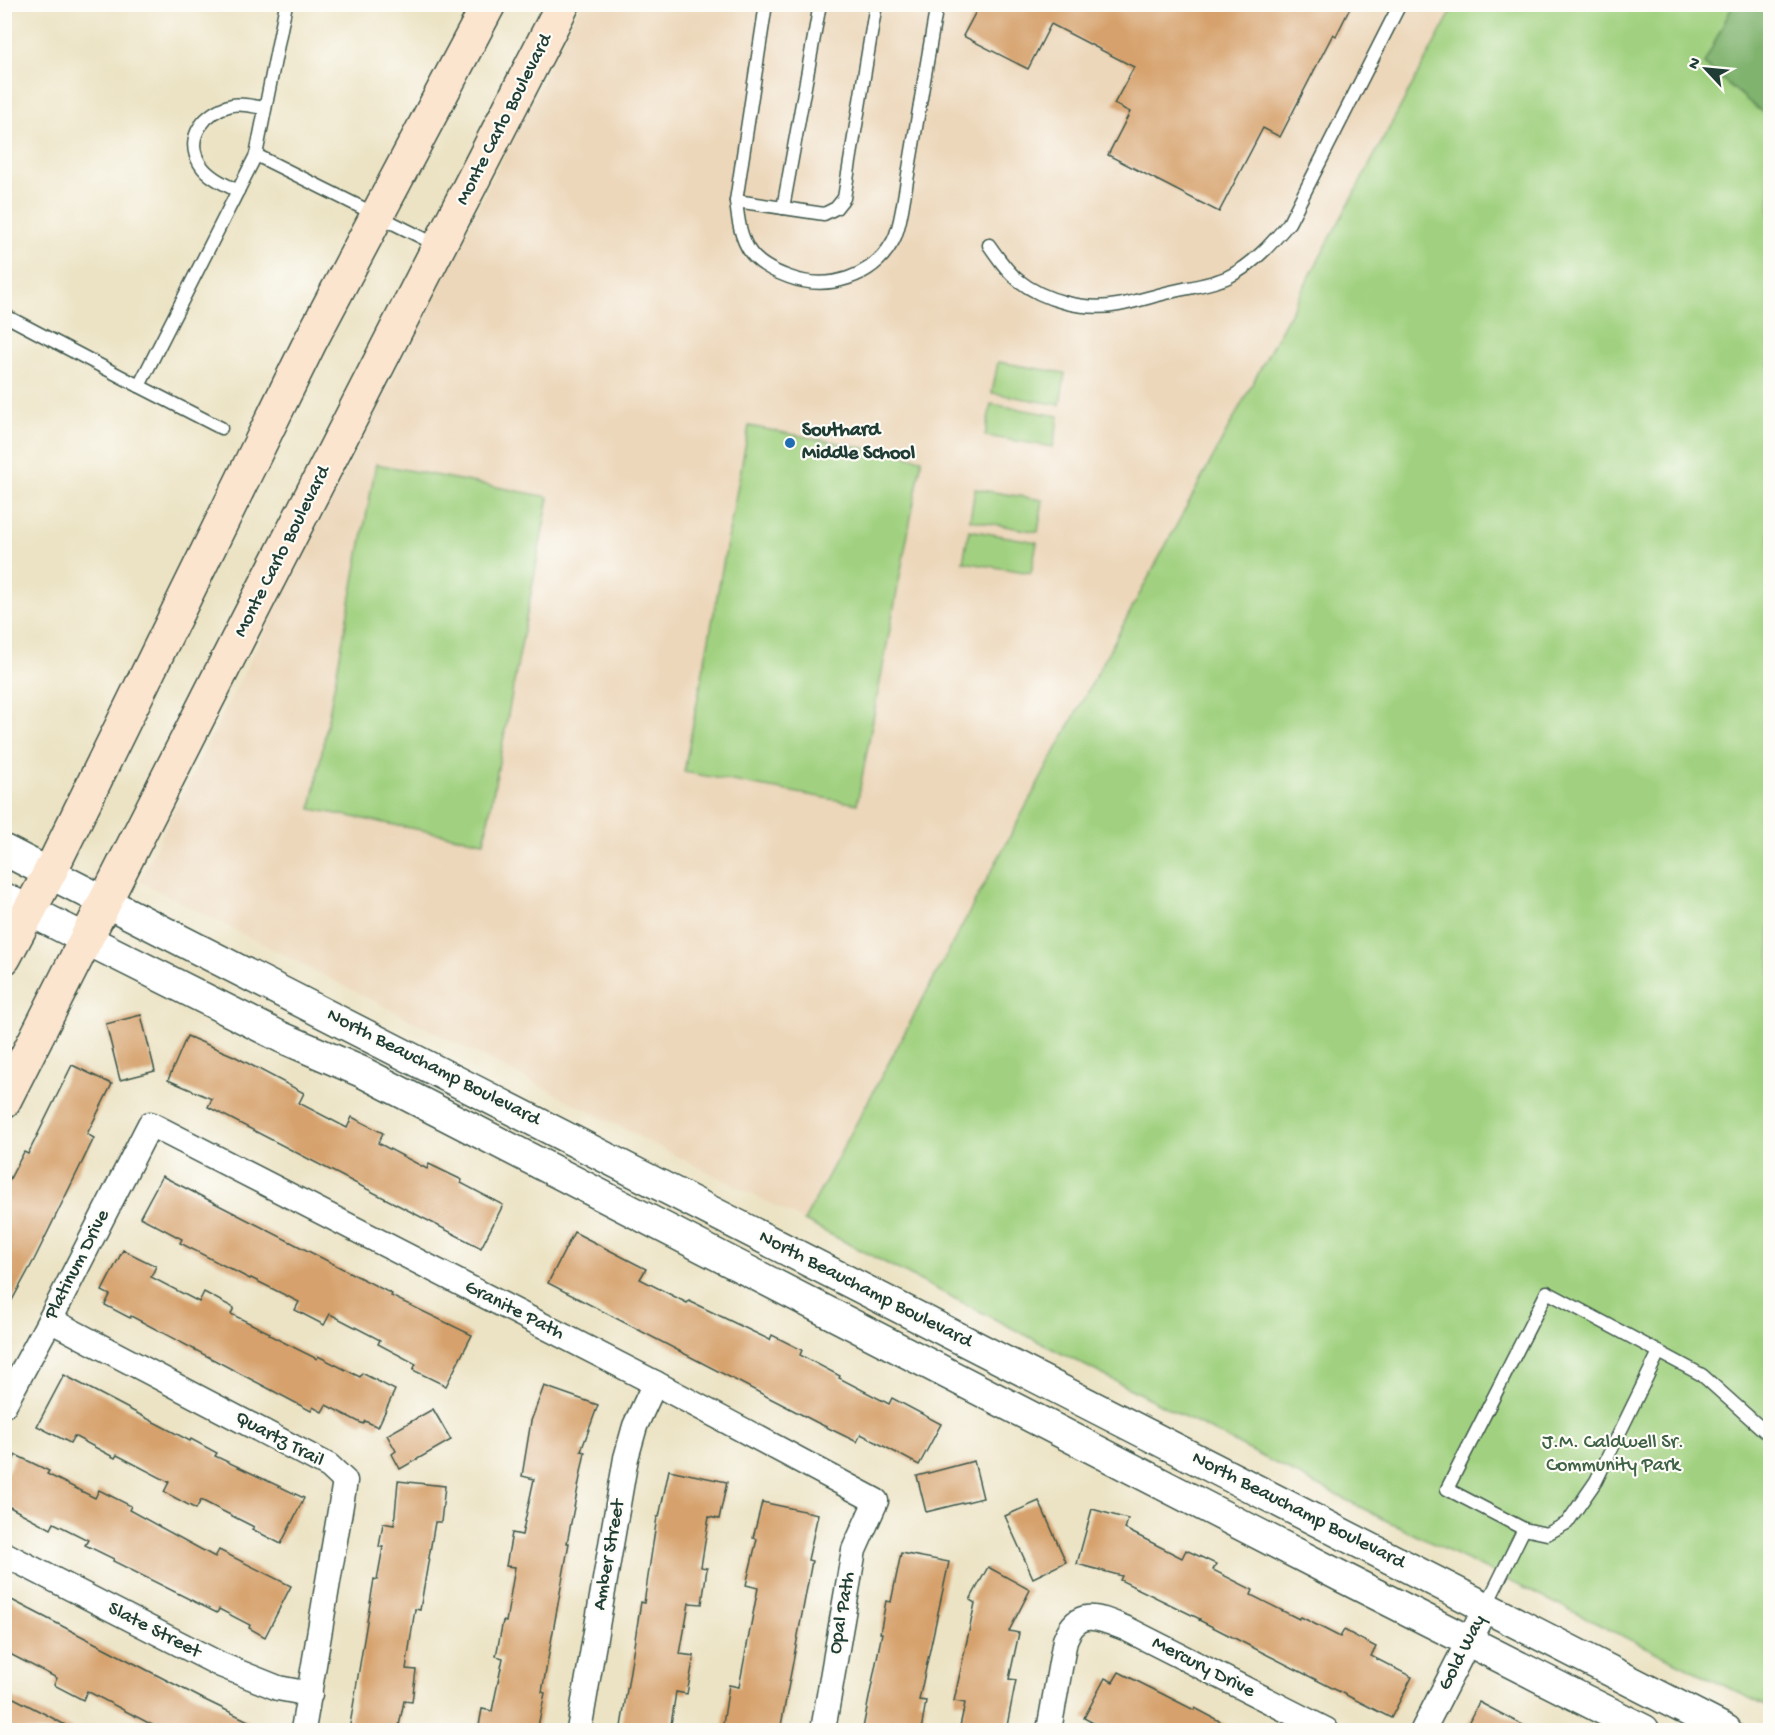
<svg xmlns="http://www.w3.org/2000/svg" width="1775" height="1735" font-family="'Gochi Hand',sans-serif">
<rect width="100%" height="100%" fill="#fdfcf7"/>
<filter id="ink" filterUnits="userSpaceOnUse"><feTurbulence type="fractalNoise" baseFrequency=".0167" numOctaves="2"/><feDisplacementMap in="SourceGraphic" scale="12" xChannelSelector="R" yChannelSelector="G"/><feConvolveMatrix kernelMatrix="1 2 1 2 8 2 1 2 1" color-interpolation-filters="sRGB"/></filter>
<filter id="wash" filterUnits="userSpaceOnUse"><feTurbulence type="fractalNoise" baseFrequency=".008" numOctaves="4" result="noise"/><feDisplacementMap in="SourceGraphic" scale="24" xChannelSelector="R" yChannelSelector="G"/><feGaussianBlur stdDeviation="1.35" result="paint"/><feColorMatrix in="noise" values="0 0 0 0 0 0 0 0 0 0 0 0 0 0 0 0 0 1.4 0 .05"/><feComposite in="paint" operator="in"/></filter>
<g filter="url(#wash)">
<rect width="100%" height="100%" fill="#ece3c4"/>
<polygon fill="#ecd7ba" points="580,5 1455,5 804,1221 139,881"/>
<g fill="#a1d180" stroke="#60875a" stroke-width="1.5">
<polygon points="1455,5 1733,5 1704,64 1770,119 1770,1708 1397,1526 804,1221"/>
<polygon points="998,362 1065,373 1060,405 992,393"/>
<polygon points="991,404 1059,416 1053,447 985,436"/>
<polygon points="749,426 922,459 857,804 684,772"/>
<polygon points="376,464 549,497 484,842 311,809"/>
<polygon points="975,489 1043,500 1038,532 970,520"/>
<polygon points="969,530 1037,542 1031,573 963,562"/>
</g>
<polygon fill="#80b36e" stroke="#507851" stroke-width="1.5" points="1733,5 1770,5 1770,119 1704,64"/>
<g id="blocks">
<g fill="#d6a16c">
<polygon points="980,4 1352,4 1336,36 1333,34 1280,137 1263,128 1219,212 1108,155 1130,112 1114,104 1134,67 1051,24 1028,69 963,36"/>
<polygon points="141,1015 155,1071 120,1080 106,1024"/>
<polygon points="187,1036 234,1056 304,1093 299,1103 347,1128 352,1117 383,1133 378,1143 427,1169 429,1164 462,1180 461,1183 503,1205 481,1248 208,1107 212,1099 168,1080"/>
<polygon points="72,1065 112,1084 87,1134 94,1138 34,1260 4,1315 4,1190 24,1152 28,1154"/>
<polygon points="162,1176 392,1294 391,1296 472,1335 446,1386 413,1370 416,1364 378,1344 380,1340 330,1314 324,1325 295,1310 299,1302 251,1278 250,1279 180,1243 182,1239 140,1217"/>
<polygon points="574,1232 646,1269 640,1279 687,1303 689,1301 770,1340 772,1335 802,1350 800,1355 840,1376 839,1378 889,1404 892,1398 941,1424 919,1465 861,1434 857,1442 816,1422 548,1283"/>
<polygon points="123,1250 156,1266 151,1277 199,1302 204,1292 234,1308 231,1314 270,1333 269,1335 317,1359 318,1356 360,1377 362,1373 395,1390 378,1427 365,1421 363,1424 326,1405 322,1412 313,1407 311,1411 131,1316 130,1318 105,1305 110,1295 102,1291"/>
<polygon points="64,1375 190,1441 191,1439 217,1453 215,1456 304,1498 281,1544 252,1529 254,1527 201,1500 196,1509 164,1492 169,1482 117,1455 115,1458 74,1436 70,1443 37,1426"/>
<polygon points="544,1386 598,1405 581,1451 585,1452 567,1543 569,1543 542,1692 545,1693 537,1731 478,1731 482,1709 492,1711 503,1658 496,1656 503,1621 506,1622 515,1567 506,1566 512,1533 522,1535 534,1479 522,1476 531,1421"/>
<polygon points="433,1409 451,1440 400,1469 392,1454 396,1451 387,1435"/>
<polygon points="16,1455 49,1471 47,1474 95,1498 99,1490 131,1506 129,1510 215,1557 219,1550 291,1586 265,1637 249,1628 250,1625 219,1609 217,1613 113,1561 114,1559 85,1545 88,1540 54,1523 51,1529 4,1504 4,1478"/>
<polygon points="974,1461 983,1498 926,1512 917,1476"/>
<polygon points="669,1470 727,1482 719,1519 709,1517 701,1567 707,1568 702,1604 689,1603 680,1654 694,1656 687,1694 676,1692 670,1731 644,1731 621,1727 641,1602 644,1603 657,1517 659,1517"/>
<polygon points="398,1481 445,1486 441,1522 435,1522 420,1610 415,1609 406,1669 416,1670 412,1702 404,1701 398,1731 349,1731 374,1579 377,1580 383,1547 379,1547 383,1523 394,1525"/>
<polygon points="1039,1501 1066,1562 1033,1578 1005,1516"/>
<polygon points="762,1502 818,1514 808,1560 812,1561 780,1731 722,1731 729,1685 739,1687 758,1588 746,1585 757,1539 753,1538"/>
<polygon points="1092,1509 1128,1519 1125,1529 1182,1558 1186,1550 1216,1564 1213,1570 1253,1590 1251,1595 1299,1619 1301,1617 1340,1637 1344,1630 1376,1647 1371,1656 1412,1677 1391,1718 1199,1620 1200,1619 1120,1580 1122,1576 1077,1564"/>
<polygon points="901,1553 949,1562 919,1700 926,1701 921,1731 878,1731 863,1728 882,1633 880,1633 886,1601 891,1602"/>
<polygon points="988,1567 1030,1590 1009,1631 1019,1633 1009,1679 1016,1680 1006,1731 959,1731 965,1703 954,1701 975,1603 970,1600"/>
<polygon points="4,1596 203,1699 269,1731 164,1731 87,1691 83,1700 54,1685 57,1678 4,1651"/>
<polygon points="1119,1672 1194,1710 1195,1708 1238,1731 1108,1731 1084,1718 1105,1678 1113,1682"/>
<polygon points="4,1693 47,1715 76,1731 4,1731"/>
<polygon points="1479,1702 1534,1731 1464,1731"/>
</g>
</g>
</g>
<g filter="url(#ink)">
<use href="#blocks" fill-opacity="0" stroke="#3e564a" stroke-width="1.5"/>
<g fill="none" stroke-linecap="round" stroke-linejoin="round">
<defs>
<g id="service">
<path d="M766,4L736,201C738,219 740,238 751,253C760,265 775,272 789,277C827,291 873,278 893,241C898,232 900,221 902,210L937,4"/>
<polyline points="256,155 439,246"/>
<path d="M238,191C224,184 208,177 200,164C183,137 206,111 232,105C242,103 255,107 265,108"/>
<polyline points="736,201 824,214 836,208 844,198 876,4"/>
<polyline points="783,208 820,4"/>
<path d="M989,245C998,258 1007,271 1018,280C1044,301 1085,311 1118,305C1134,302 1150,297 1166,293C1185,288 1211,285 1228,277C1253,265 1272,243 1289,223L1400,4"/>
<polyline points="4,315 139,386 256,155 286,4"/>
<polyline points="139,386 221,428"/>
<polyline points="1524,1529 1547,1534 1567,1523 1596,1481 1659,1352"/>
<polyline points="1486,1606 1524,1529 1447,1489 1547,1292 1702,1375 1770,1436"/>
</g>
<g id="minor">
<polyline points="50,1320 329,1466 345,1481 303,1730"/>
<polyline points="4,1405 50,1320 150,1124 655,1383 876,1501 854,1550 823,1730"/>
<polyline points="4,1554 221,1665 278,1688 310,1694"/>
<polyline points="579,1730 626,1458 635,1426 655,1383"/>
<path d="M1049,1730L1065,1640C1078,1606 1100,1618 1127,1629L1326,1730"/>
<polyline points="1423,1730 1486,1607"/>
</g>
<g id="tertiary">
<polyline points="4,850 1726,1730"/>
<polyline points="4,898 281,1037 362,1072 1346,1579 1644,1730"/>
</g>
<g id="secondary">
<polyline points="4,958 50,872 310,342 489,4"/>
<polyline points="4,1101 245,625 563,4"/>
</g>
</defs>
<use href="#service" stroke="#3e564a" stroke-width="15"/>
<use href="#minor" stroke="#3e564a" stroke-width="27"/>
<use href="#tertiary" stroke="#3e564a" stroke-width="33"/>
<use href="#secondary" stroke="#3e564a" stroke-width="36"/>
<use href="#service" stroke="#fff" stroke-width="12"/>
<use href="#minor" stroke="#fff" stroke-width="24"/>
<use href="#tertiary" stroke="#fff" stroke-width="30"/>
<use href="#secondary" stroke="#fce5cf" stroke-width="33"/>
</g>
</g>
<circle fill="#1f6fb2" stroke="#fdfcf7" stroke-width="2" cx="790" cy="443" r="6"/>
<g text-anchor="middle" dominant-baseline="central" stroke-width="4.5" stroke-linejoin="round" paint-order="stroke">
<g font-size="20" fill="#1f3d34" stroke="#fdfcf7">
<text transform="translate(505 120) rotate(-63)">Monte Carlo Boulevard</text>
<text transform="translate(283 552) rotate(-63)">Monte Carlo Boulevard</text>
<text transform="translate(433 1068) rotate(27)">North Beauchamp Boulevard</text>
<text transform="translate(78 1265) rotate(-63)">Platinum Drive</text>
<text transform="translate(865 1290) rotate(27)">North Beauchamp Boulevard</text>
<text transform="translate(514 1311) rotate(27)">Granite Path</text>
<text transform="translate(279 1440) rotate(28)">Quartz Trail</text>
<text transform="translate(1298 1511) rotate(27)">North Beauchamp Boulevard</text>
<text transform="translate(610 1555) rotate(-80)">Amber Street</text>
<text transform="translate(843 1613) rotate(-80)">Opal Path</text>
<text transform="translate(154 1631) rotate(27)">Slate Street</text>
<text transform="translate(1463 1653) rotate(-63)">Gold Way</text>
<text transform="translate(1203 1668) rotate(27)">Mercury Drive</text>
</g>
<g font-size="20" font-weight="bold" fill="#1f3d34" stroke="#fdfcf7" text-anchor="start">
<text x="802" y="431">Southard<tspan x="802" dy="23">Middle School</tspan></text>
</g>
<g font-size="20" fill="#406247" stroke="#fdfcf7">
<text x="1613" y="1443">J.M. Caldwell Sr.<tspan x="1613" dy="23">Community Park</tspan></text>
</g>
</g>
<rect width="1775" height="1735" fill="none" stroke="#fdfcf7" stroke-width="24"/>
<g transform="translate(1706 69) rotate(296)" stroke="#fdfcf7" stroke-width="4.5" paint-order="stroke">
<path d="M0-4.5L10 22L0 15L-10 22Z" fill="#1f3d34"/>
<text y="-9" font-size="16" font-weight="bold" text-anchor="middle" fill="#1f3d34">N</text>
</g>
</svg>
